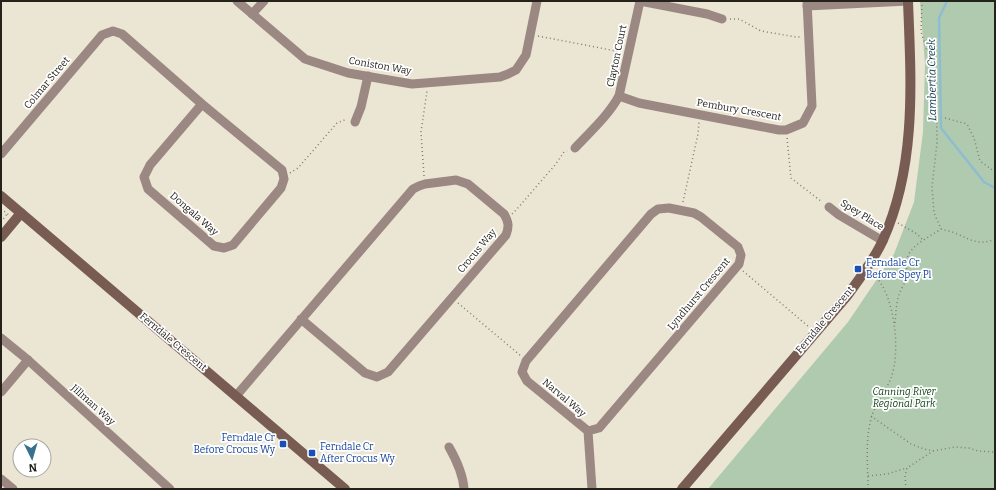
<svg xmlns="http://www.w3.org/2000/svg" width="996" height="490" font-family="Bitter,serif">
<rect width="100%" height="100%" fill="#ebe5d4"/>
<polygon fill="#afcaaf" points="920,1 995,1 995,489 708,489 848,322 894,254 914,202 923,132 925,64"/>
<g fill="none" stroke-linecap="round" stroke-linejoin="round">
<polyline stroke="#8ebdd1" stroke-width="2.5" points="947,1 939,18 941,128 984,182 995,188"/>
<g stroke="#817d72" stroke-width="1.5" stroke-dasharray="1 3" stroke-linecap="butt">
<polyline points="922,1 921,32 936,78 937,143 932,187 934,213 941,229"/>
<polyline points="730,19 739,19 761,31 796,37 801,37"/>
<polyline points="538,36 621,52"/>
<polyline points="945,118 967,124 974,138 980,161 995,172"/>
<polyline points="787,138 791,178 822,202"/>
<polyline points="290,173 298,168 337,123 347,119"/>
<polyline points="424,176 421,132 427,91"/>
<polyline points="683,202 698,134 699,122"/>
<polyline points="1,209 9,215"/>
<polyline points="512,214 517,209 555,165 564,152 567,151"/>
<polyline points="1,222 7,214"/>
<polyline points="898,223 917,234 923,240"/>
<polyline points="743,271 809,327"/>
<polyline points="458,303 521,356"/>
<path d="M895,323C896,313 896,302 900,292C901,289 904,285 905,281C908,274 906,267 907,259C909,246 931,236 941,229C946,231 952,231 957,234C971,240 980,246 995,239"/>
<polyline points="871,416 911,444 924,449 933,451 955,447 969,448 978,451 995,452"/>
<polyline points="868,476 887,474 907,468"/>
<path d="M868,489C868,466 865,441 871,419C874,406 886,391 891,378C901,352 895,293 873,274"/>
<polyline points="906,489 905,476 907,468 933,451"/>
</g>
<g stroke="#9c8882" stroke-width="9">
<polyline points="237,1 305,59 348,73 412,84 500,77 508,74 516,70 526,55 537,1"/>
<polyline points="640,1 707,14 722,19"/>
<polyline points="807,6 908,1"/>
<polyline points="252,14 264,1"/>
<polyline points="619,96 639,103 779,130 786,130 803,123 812,106 807,1"/>
<polyline points="355,122 361,107 368,76"/>
<path d="M575,148C590,132 608,116 619,96L640,1"/>
<polyline points="1,154 102,35 113,31 122,34 202,104 282,170 284,179 281,188 233,245 224,248 214,246 148,189 144,177 150,165 202,104"/>
<polyline points="829,207 839,215 883,241"/>
<polyline points="1,338 28,360 170,489"/>
<polyline points="1,392 28,360"/>
<path d="M236,396L413,189L419,186L425,184L456,180L468,184L504,214C509,222 509,227 506,235L388,372L377,377L365,373L301,319"/>
<polyline points="588,431 599,428 739,264 741,255 738,247 701,217 694,213 669,208 658,209 651,214 526,361 522,372 527,381 588,431 592,489"/>
<path d="M449,447C457,461 463,474 464,489"/>
<polyline points="1,479 13,489"/>
</g>
<g stroke="#785c53" stroke-width="10">
<polyline points="1,196 345,489"/>
<polyline points="1,237 21,213"/>
<path d="M682,489L847,296C860,278 874,260 883,240C917,164 911,81 908,1"/>
</g>
</g>
<g fill="#1a4fb4" stroke="#fff" stroke-width="1.5">
<rect x="854" y="265" width="8" height="8" rx="2"/>
<rect x="279" y="440" width="8" height="8" rx="2"/>
<rect x="308" y="449" width="8" height="8" rx="2"/>
</g>
<g text-anchor="middle" dominant-baseline="central" stroke-width="3.5" stroke-linejoin="round" paint-order="stroke">
<g font-size="10" fill="#25221c" stroke="#fff">
<text transform="translate(617 56) rotate(-78)">Clayton Court</text>
<text transform="translate(380 66) rotate(10)">Coniston Way</text>
<text transform="translate(47 83) rotate(-50)">Colmar Street</text>
<text transform="translate(739 110) rotate(10)">Pembury Crescent</text>
<text transform="translate(194 214) rotate(41)">Dongala Way</text>
<text transform="translate(862 215) rotate(32)">Spey Place</text>
<text transform="translate(477 251) rotate(-50)">Crocus Way</text>
<text transform="translate(699 294) rotate(-50)">Lyndhurst Crescent</text>
<text transform="translate(825 320) rotate(-50)">Ferndale Crescent</text>
<text transform="translate(173 342) rotate(40)">Ferndale Crescent</text>
<text transform="translate(564 398) rotate(40)">Narval Way</text>
<text transform="translate(93 405) rotate(42)">Jillman Way</text>
</g>
<g font-size="10" fill="#164399" stroke="#fff" text-anchor="start">
<text x="866" y="263">Ferndale Cr<tspan x="866" dy="12">Before Spey Pl</tspan></text>
<text x="275" y="438" text-anchor="end">Ferndale Cr<tspan x="275" dy="12">Before Crocus Wy</tspan></text>
<text x="320" y="447">Ferndale Cr<tspan x="320" dy="12">After Crocus Wy</tspan></text>
</g>
<g font-size="10" font-style="italic" fill="#0b3b10" stroke="#fff">
<text x="904" y="392">Canning River<tspan x="904" dy="12">Regional Park</tspan></text>
</g>
<g font-size="11" font-style="italic" fill="#0c3646" stroke="#fff">
<text transform="translate(932 80) rotate(-91)">Lambertia Creek</text>
</g>
</g>
<rect width="996" height="490" fill="none" stroke="#25221c" stroke-width="4"/>
<g transform="translate(32 458) rotate(175)"><circle r="19" fill="#ffffff" stroke="#a8a7a4"/>
<path d="M0-3L7 15L0 10L-7 15Z" fill="#39718c"/>
<text y="-6" font-size="11" font-weight="bold" text-anchor="middle" fill="#25221c">N</text>
</g>
</svg>
